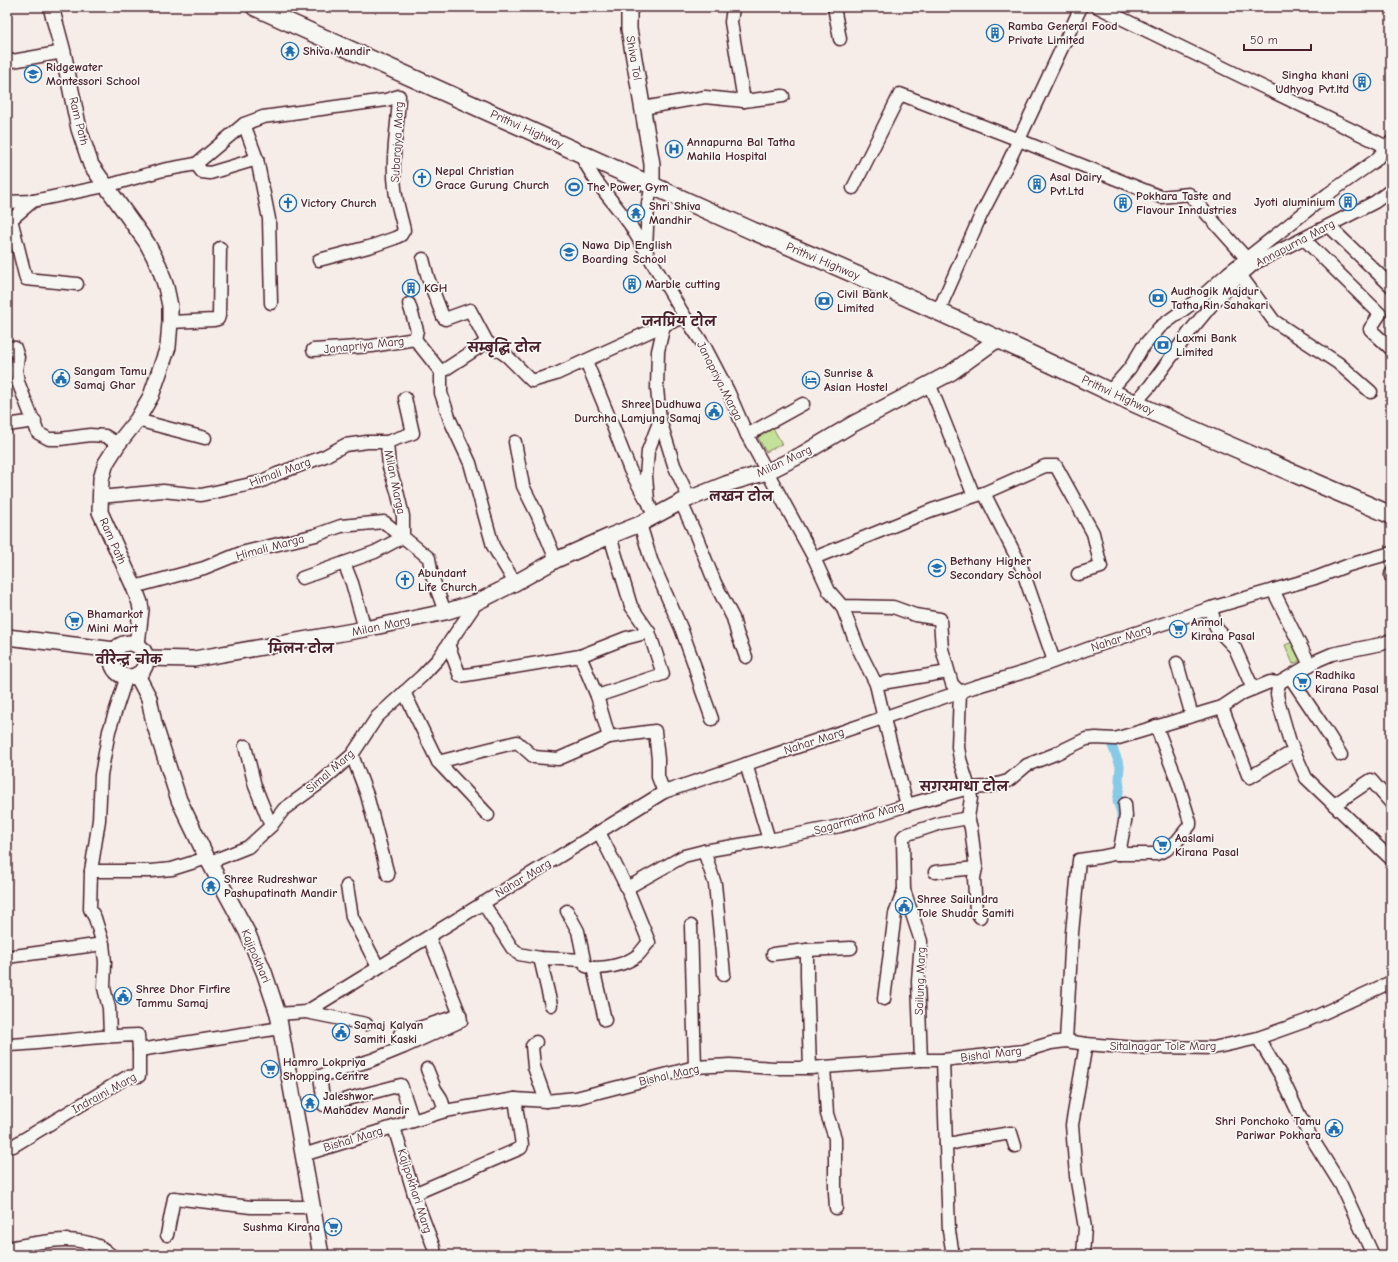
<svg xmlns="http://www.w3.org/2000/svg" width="1398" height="1262" font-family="'Comic Neue','Playpen Sans Deva',sans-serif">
<rect width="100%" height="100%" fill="#f7ede8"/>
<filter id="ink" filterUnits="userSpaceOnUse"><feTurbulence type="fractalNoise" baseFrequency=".025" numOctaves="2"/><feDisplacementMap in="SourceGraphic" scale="8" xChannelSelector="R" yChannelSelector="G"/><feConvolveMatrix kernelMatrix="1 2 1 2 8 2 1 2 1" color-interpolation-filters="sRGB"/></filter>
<g filter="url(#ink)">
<g fill="#c4e199" stroke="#878062">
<polygon points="772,426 782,444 766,452 756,434"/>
<polygon points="1295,641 1304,659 1293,664 1285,645"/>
</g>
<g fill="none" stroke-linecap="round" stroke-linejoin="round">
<polyline stroke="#87cae8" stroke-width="9" points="1111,743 1120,766 1119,780 1120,787 1117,801 1121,813 1121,817"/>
<defs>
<g id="minor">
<polyline points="834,7 840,39"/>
<polyline points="1098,7 1387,147"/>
<polyline points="733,8 731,22 744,101"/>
<polyline points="7,62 63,52"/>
<polyline points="643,108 705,97 744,101 783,96"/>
<polyline points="244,124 257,159 269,219 271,303"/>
<polyline points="579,153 596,181 629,223 685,317 705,347 728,391 747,435 814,558 829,591 842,606 893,607 915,615 940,619 942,649 952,684 960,692"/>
<polyline points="196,164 202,172 210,173 257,159"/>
<polyline points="853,188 900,94 1019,140 1161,197 1189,194 1247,259"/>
<polyline points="7,202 33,201"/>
<polyline points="11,219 26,279 77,284"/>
<path d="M7,223L33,201L110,185L163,170L196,164L244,124L263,117L386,100L399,96C398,126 391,157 395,188C396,202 401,216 404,230L401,235L395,238L372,246L319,260"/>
<polyline points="1329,226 1391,286"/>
<polyline points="1304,239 1380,314 1370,329 1391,349"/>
<polyline points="646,251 648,203 652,185"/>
<polyline points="423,259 428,278 443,317 445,319 470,310 487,342 507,356 532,381 556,374 664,325"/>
<polyline points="1241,276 1274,321 1338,363 1371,392"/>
<polyline points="409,304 417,330 415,339"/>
<polyline points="938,312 981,215 1007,165 1081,7"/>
<polyline points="170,322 214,320 218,319 219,316 220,248"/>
<polyline points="415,339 441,372"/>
<polyline points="487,342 441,372 441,393 450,420 470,463 493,546 515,583"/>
<polyline points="7,347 15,348 18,357 16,370 18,382 38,433 49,439 60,439 90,435 105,436 118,444"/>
<polyline points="313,350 372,346 415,339"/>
<polyline points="586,361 614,429 630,470 646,499"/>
<polyline points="929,383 974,496"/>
<polyline points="1109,392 1130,368 1142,348 1160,327 1201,297 1228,273 1328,194 1376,160 1391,142"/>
<polyline points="1135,403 1150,386 1191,330 1215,301 1233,282 1255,263 1375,202 1391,190"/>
<polyline points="137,420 205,438"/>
<polyline points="660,420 674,465 689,498"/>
<polyline points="7,425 35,421"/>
<polyline points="747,435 803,404"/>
<polyline points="387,442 389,467 397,491 403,516 403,537 429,558 432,576 445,612"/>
<polyline points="515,442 523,486 537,514 556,560"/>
<polyline points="984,493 1021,566 1054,661"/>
<polyline points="100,497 163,491 201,495 260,482 277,474 325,456 345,445 367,442 387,442 413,433 405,398"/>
<polyline points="681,502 695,533 715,583 733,618 737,633 746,657"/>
<polyline points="654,517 648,501 646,476 648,451 660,420 657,388 658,351 664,325 685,317"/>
<polyline points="640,524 651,560 681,628 694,664 702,691 712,719"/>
<polyline points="814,558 932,510 984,493 1045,466 1056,466 1093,533 1101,567 1078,574"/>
<polyline points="1391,574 1391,577"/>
<polyline points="302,578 344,563 352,583 365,629"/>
<polyline points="134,587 204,568 241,553 316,535 341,526 384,522 403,537 375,552 344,563"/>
<polyline points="1273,590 1310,665"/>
<polyline points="842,606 858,648 876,684"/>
<polyline points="1211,608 1216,628 1235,648 1253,689"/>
<polyline points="448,644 460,676 580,656"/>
<polyline points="1177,663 1192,716"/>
<polyline points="1290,677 1321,723 1341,755"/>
<polyline points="1279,683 1277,694 1279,704 1290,742 1306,778 1391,859"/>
<polyline points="404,692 438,762 488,815"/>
<polyline points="597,696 663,674 649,632 631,606 610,536"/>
<polyline points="1222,707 1248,775 1250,777 1287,755"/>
<polyline points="609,737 597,696 580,656 626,638 649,632"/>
<polyline points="245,746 255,786 271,826"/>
<polyline points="352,755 367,795 388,875"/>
<polyline points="438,762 517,742 534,757 558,759 609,737 655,731 658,759 658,777 664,792"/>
<polyline points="746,764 769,840 840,826 865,819 907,805 969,788 987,787 1008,781 1027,765 1055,754 1086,739 1096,738 1115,739 1222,707 1243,693 1270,682 1279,683 1318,660 1332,654 1381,644 1391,640"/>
<polyline points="907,805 885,723 876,684 948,672"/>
<polyline points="1334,805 1371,780 1391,803"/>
<polyline points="968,818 971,828 976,868 974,878 976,911 980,917"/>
<polyline points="599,832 627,888 684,856 704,851"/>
<polyline points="1119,854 1126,816 1125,804"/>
<polyline points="210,862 248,847 271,826 284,809 320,783 352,755 377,717 422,676 438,659 477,602"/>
<polyline points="91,871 151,871 172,869 207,858"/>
<polyline points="935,872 976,868"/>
<polyline points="347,886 352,917 378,967"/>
<polyline points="483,903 512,948 519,954 540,958 584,960 578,931 567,911"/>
<polyline points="691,926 695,1067"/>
<polyline points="807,950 851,948"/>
<polyline points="773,954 807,950 807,976 810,1068"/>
<polyline points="7,957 103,944"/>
<polyline points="540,958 551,1005"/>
<polyline points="586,966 593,968 605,1020"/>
<path d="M593,968C609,968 625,965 638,955C642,951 645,946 649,942L627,888"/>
<polyline points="724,974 715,884 704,851 769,840"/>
<polyline points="884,999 895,914 904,890"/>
<polyline points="306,1012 366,1024"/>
<polyline points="278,1014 306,1012 664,792 974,687 1028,671 1090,648 1211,608 1315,578 1349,565 1391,553"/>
<polyline points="400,1034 460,1015 429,937"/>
<polyline points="110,1035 109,1008 104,988 105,962 103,944 95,918 90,909 91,871 99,820 101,775 109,731 125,682 124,676"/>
<polyline points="1258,1038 1281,1076 1306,1129 1341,1185 1373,1255"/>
<polyline points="1066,1041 1072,933 1079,860 1100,857 1114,854 1156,854 1166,850 1177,841 1190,825 1190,822 1177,780 1156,726"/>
<polyline points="536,1042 532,1046 534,1067 546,1101"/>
<path d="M7,1045C51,1043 94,1036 138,1035L139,1050V1076L127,1077L13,1146L7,1147"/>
<polyline points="139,1050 281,1028"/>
<polyline points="921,1060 918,981 921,941 904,890 903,837 905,835 941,823 968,818 971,798 969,788 960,759 958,747 960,692"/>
<polyline points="943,1060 949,1231 953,1255"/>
<polyline points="824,1067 827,1114 835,1138 835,1192 836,1208"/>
<polyline points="427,1069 435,1089 441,1098 445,1111"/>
<polyline points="413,1121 401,1085 324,1105 320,1076 372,1060 404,1047 461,1021 460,1015"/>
<polyline points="394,1127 414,1194 434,1248 435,1255"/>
<polyline points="946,1145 962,1141 1011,1133 1015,1146"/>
<polyline points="303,1155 445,1111 515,1099 546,1101 576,1098 695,1067 730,1065 773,1068 810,1068 921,1060 943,1060 1024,1051 1051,1043 1066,1041 1086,1044 1137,1048 1159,1047 1213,1048 1258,1038 1306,1021 1391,982"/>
<polyline points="414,1194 521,1148 522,1145 515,1099"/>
<polyline points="167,1235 174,1198 251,1207 312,1207"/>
<path d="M7,1248C37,1243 69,1234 98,1246C103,1248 107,1252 111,1255"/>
<polyline points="1083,1255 1085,1228 1076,1176 1072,1125 1086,1044"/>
</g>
<g id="major">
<polyline points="51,7 63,52 79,129 91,165 147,243 159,266 166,287 170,306 170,322 168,347 151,396 137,420 118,444 106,463 101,479 100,512 134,587 140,603 141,610 137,645"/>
<polyline points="631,7 629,13 629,29 652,164 652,185"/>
<polyline points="7,637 115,650"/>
<circle cx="129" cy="660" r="17"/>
<polyline points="146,658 194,659 365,629 445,612 477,602 515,583 556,560 610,536 640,524 681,502 726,484 767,472 801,455 853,424 952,372 998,339"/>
<polyline points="137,675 149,698 154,723 179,800 207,858 247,932 264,972 278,1014 321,1255"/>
</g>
<path id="highway" d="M255,7L753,231C873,280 991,335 1108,391C1201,435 1297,474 1391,515"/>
</defs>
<use href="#minor" stroke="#4a1f2b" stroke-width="15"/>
<use href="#major" stroke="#4a1f2b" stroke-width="18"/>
<use href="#highway" stroke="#4a1f2b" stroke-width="20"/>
<use href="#minor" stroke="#f6f6f2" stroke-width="12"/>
<use href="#major" stroke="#f6f6f2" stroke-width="15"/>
<use href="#highway" stroke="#f6f6f2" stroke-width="17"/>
</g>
</g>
<defs>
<symbol id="building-ring" viewBox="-11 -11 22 22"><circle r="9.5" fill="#f6f6f2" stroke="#1f6fb2" stroke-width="1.5"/><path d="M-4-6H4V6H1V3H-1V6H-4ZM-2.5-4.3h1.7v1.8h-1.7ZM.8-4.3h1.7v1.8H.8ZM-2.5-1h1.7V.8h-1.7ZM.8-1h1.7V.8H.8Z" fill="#1f6fb2"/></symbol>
<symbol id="temple-ring" viewBox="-11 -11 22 22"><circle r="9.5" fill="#f6f6f2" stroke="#1f6fb2" stroke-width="1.5"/><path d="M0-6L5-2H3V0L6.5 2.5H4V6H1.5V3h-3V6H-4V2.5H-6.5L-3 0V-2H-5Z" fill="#1f6fb2"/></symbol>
<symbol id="school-ring" viewBox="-11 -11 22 22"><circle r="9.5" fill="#f6f6f2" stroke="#1f6fb2" stroke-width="1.5"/><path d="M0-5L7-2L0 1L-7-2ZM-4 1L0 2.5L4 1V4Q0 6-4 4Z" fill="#1f6fb2"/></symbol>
<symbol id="hospital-ring" viewBox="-11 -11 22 22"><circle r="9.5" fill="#f6f6f2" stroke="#1f6fb2" stroke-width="1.5"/><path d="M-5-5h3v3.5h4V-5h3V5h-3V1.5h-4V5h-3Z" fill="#1f6fb2"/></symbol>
<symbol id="church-ring" viewBox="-11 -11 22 22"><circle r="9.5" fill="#f6f6f2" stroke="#1f6fb2" stroke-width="1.5"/><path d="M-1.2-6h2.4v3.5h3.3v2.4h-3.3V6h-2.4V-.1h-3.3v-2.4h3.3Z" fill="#1f6fb2"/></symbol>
<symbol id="stadium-ring" viewBox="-11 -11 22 22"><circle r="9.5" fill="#f6f6f2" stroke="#1f6fb2" stroke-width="1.5"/><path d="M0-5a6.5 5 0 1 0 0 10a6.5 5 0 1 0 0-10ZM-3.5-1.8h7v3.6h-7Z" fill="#1f6fb2"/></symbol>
<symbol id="bank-ring" viewBox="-11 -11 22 22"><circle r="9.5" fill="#f6f6f2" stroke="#1f6fb2" stroke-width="1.5"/><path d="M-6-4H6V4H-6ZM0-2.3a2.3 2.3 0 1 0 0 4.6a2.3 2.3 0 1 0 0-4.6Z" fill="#1f6fb2"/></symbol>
<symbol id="civic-ring" viewBox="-11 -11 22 22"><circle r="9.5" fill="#f6f6f2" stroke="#1f6fb2" stroke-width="1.5"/><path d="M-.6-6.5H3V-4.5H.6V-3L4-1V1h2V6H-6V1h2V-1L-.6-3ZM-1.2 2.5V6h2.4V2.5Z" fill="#1f6fb2"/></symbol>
<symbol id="hotel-ring" viewBox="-11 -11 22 22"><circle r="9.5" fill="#f6f6f2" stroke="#1f6fb2" stroke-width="1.5"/><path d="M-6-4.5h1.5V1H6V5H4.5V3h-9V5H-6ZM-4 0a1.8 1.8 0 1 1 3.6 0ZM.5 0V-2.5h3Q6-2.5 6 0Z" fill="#1f6fb2"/></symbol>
<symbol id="supermarket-ring" viewBox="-11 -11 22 22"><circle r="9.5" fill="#f6f6f2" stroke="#1f6fb2" stroke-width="1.5"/><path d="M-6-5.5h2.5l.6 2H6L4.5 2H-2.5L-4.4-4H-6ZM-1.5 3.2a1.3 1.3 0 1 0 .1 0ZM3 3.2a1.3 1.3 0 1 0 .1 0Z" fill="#1f6fb2"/></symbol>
</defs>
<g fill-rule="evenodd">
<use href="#building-ring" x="985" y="23" width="20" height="20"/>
<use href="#temple-ring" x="280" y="41" width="20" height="20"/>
<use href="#school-ring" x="23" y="64" width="20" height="20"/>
<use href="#building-ring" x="1352" y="72" width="20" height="20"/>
<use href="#hospital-ring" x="664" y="139" width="20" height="20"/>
<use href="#church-ring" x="412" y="168" width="20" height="20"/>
<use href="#building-ring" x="1027" y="174" width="20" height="20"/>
<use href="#stadium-ring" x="564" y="177" width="20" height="20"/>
<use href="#building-ring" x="1338" y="192" width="20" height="20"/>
<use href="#church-ring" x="278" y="193" width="20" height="20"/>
<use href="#building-ring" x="1113" y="193" width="20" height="20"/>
<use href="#temple-ring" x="626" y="203" width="20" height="20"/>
<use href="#school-ring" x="559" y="242" width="20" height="20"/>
<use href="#building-ring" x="622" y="274" width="20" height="20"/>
<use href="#building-ring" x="401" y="278" width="20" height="20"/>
<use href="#bank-ring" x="1148" y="288" width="20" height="20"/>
<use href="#bank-ring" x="814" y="291" width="20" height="20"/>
<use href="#bank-ring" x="1153" y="335" width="20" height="20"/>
<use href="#civic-ring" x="51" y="368" width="20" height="20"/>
<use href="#hotel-ring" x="801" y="370" width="20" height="20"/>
<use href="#civic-ring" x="704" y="401" width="20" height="20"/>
<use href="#school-ring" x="927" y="558" width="20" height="20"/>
<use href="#church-ring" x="395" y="570" width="20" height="20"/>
<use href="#supermarket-ring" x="64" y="611" width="20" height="20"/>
<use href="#supermarket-ring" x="1168" y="619" width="20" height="20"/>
<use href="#supermarket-ring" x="1292" y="672" width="20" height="20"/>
<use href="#supermarket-ring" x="1152" y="835" width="20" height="20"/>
<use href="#temple-ring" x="201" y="876" width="20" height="20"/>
<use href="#civic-ring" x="894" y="896" width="20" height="20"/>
<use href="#civic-ring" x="113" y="986" width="20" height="20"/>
<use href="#civic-ring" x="331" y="1022" width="20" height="20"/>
<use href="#supermarket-ring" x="260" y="1059" width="20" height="20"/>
<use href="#temple-ring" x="300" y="1093" width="20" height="20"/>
<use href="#civic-ring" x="1324" y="1118" width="20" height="20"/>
<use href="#supermarket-ring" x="323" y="1217" width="20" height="20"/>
</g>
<g text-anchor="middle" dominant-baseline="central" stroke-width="3.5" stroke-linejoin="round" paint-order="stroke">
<g font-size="12" font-weight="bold" fill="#4a1f2b" stroke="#f6f6f2" text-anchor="start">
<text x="1008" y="26">Ramba General Food<tspan x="1008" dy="14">Private Limited</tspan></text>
<text x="303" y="51">Shiva Mandir</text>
<text x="46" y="67">Ridgewater<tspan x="46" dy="14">Montessori School</tspan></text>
<text x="1349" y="75" text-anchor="end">Singha khani<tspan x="1349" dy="14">Udhyog Pvt.ltd</tspan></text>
<text x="687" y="142">Annapurna Bal Tatha<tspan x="687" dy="14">Mahila Hospital</tspan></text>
<text x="435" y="171">Nepal Christian<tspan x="435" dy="14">Grace Gurung Church</tspan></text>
<text x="1050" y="177">Asal Dairy<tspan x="1050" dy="14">Pvt.Ltd</tspan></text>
<text x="587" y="187">The Power Gym</text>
<text x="1136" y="196">Pokhara Taste and<tspan x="1136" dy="14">Flavour Inndustries</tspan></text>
<text x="1335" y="202" text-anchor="end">Jyoti aluminium</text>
<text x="301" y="203">Victory Church</text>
<text x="649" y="206">Shri Shiva<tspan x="649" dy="14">Mandhir</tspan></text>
<text x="582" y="245">Nawa Dip English<tspan x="582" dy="14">Boarding School</tspan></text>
<text x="645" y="284">Marble cutting</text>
<text x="424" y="288">KGH</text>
<text x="1171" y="291">Audhogik Majdur<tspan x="1171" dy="14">Tatha Rin Sahakari</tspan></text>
<text x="837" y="294">Civil Bank<tspan x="837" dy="14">Limited</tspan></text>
<text x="1176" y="338">Laxmi Bank<tspan x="1176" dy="14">Limited</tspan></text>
<text x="74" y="371">Sangam Tamu<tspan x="74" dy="14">Samaj Ghar</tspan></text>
<text x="824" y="373">Sunrise &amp;<tspan x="824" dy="14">Asian Hostel</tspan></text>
<text x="701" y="404" text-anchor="end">Shree Dudhuwa<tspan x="701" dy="14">Durchha Lamjung Samaj</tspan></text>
<text x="950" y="561">Bethany Higher<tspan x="950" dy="14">Secondary School</tspan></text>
<text x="418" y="573">Abundant<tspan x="418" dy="14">Life Church</tspan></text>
<text x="87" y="614">Bhamarkot<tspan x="87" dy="14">Mini Mart</tspan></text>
<text x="1191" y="622">Anmol<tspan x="1191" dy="14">Kirana Pasal</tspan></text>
<text x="1315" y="675">Radhika<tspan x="1315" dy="14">Kirana Pasal</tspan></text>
<text x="1175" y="838">Aaslami<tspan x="1175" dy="14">Kirana Pasal</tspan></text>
<text x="224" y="879">Shree Rudreshwar<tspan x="224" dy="14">Pashupatinath Mandir</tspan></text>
<text x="917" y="899">Shree Sailundra<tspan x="917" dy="14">Tole Shudar Samiti</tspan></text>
<text x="136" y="989">Shree Dhor Firfire<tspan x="136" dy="14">Tammu Samaj</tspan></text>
<text x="354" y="1025">Samaj Kalyan<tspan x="354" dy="14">Samiti Kaski</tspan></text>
<text x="283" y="1062">Hamro Lokpriya<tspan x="283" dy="14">Shopping Centre</tspan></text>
<text x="323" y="1096">Jaleshwor<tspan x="323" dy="14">Mahadev Mandir</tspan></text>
<text x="1321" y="1121" text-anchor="end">Shri Ponchoko Tamu<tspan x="1321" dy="14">Pariwar Pokhara</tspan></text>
<text x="320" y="1227" text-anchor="end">Sushma Kirana</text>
</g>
<g font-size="12" fill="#4a1f2b" stroke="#f6f6f2">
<text transform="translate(634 58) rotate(80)">Shiva Tol</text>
<text transform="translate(79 121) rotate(76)">Ram Path</text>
<text transform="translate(527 129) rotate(24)">Prithvi Highway</text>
<text transform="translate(397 142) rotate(-87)">Subarajya Marg</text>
<text transform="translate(1295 243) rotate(-28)">Annapurna Marg</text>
<text transform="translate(823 261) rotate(23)">Prithvi Highway</text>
<text transform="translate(364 345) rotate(-6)">Janapriya Marg</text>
<text transform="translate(720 381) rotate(63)">Janapriya Marga</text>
<text transform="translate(1118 395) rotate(25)">Prithvi Highway</text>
<text transform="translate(784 461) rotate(-25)">Milan Marg</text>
<text transform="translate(280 472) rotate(-20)">Himali Marg</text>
<text transform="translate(395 482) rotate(78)">Milan Marga</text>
<text transform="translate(113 541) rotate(66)">Ram Path</text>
<text transform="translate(270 547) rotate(-15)">Himali Marga</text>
<text transform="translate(381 626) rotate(-12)">Milan Marg</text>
<text transform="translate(1121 638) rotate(-18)">Nahar Marg</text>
<text transform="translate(814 741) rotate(-18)">Nahar Marg</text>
<text transform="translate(330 771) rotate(-41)">Simal Marg</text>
<text transform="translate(859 818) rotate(-16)">Sagarmatha Marg</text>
<text transform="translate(523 878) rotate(-31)">Nahar Marg</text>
<text transform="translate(256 956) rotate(67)">Kajipokhari</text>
<text transform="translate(920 981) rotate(-88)">Sailung Marg</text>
<text x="1163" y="1046">Sitalnagar Tole Marg</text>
<text transform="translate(991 1054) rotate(-7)">Bishal Marg</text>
<text transform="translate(669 1075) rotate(-13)">Bishal Marg</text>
<text transform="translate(104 1093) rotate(-29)">Indraini Marg</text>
<text transform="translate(353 1139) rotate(-17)">Bishal Marg</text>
<text transform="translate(415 1191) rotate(72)">Kajipokhari Marg</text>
</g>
<g font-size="13" font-weight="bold" fill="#4a1f2b" stroke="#f6f6f2">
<text x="679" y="321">जनप्रिय टोल</text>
<text x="504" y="347">सम्बृद्धि टोल</text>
<text x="741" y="496">लखन टोल</text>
<text x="301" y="648">मिलन टोल</text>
<text x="129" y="659">वीरेन्द्र चोक</text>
<text x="964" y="786">सगरमाथा टोल</text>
</g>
</g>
<rect width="1398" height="1262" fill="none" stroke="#f6f6f2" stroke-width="24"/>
<rect x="12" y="12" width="1374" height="1238" fill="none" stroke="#4a1f2b" stroke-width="1.5" filter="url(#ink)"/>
<path d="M1244 44v6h67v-6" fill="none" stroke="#4a1f2b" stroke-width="2"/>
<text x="1250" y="44" font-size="12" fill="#4a1f2b" stroke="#f6f6f2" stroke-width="3" paint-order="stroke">50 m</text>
</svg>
